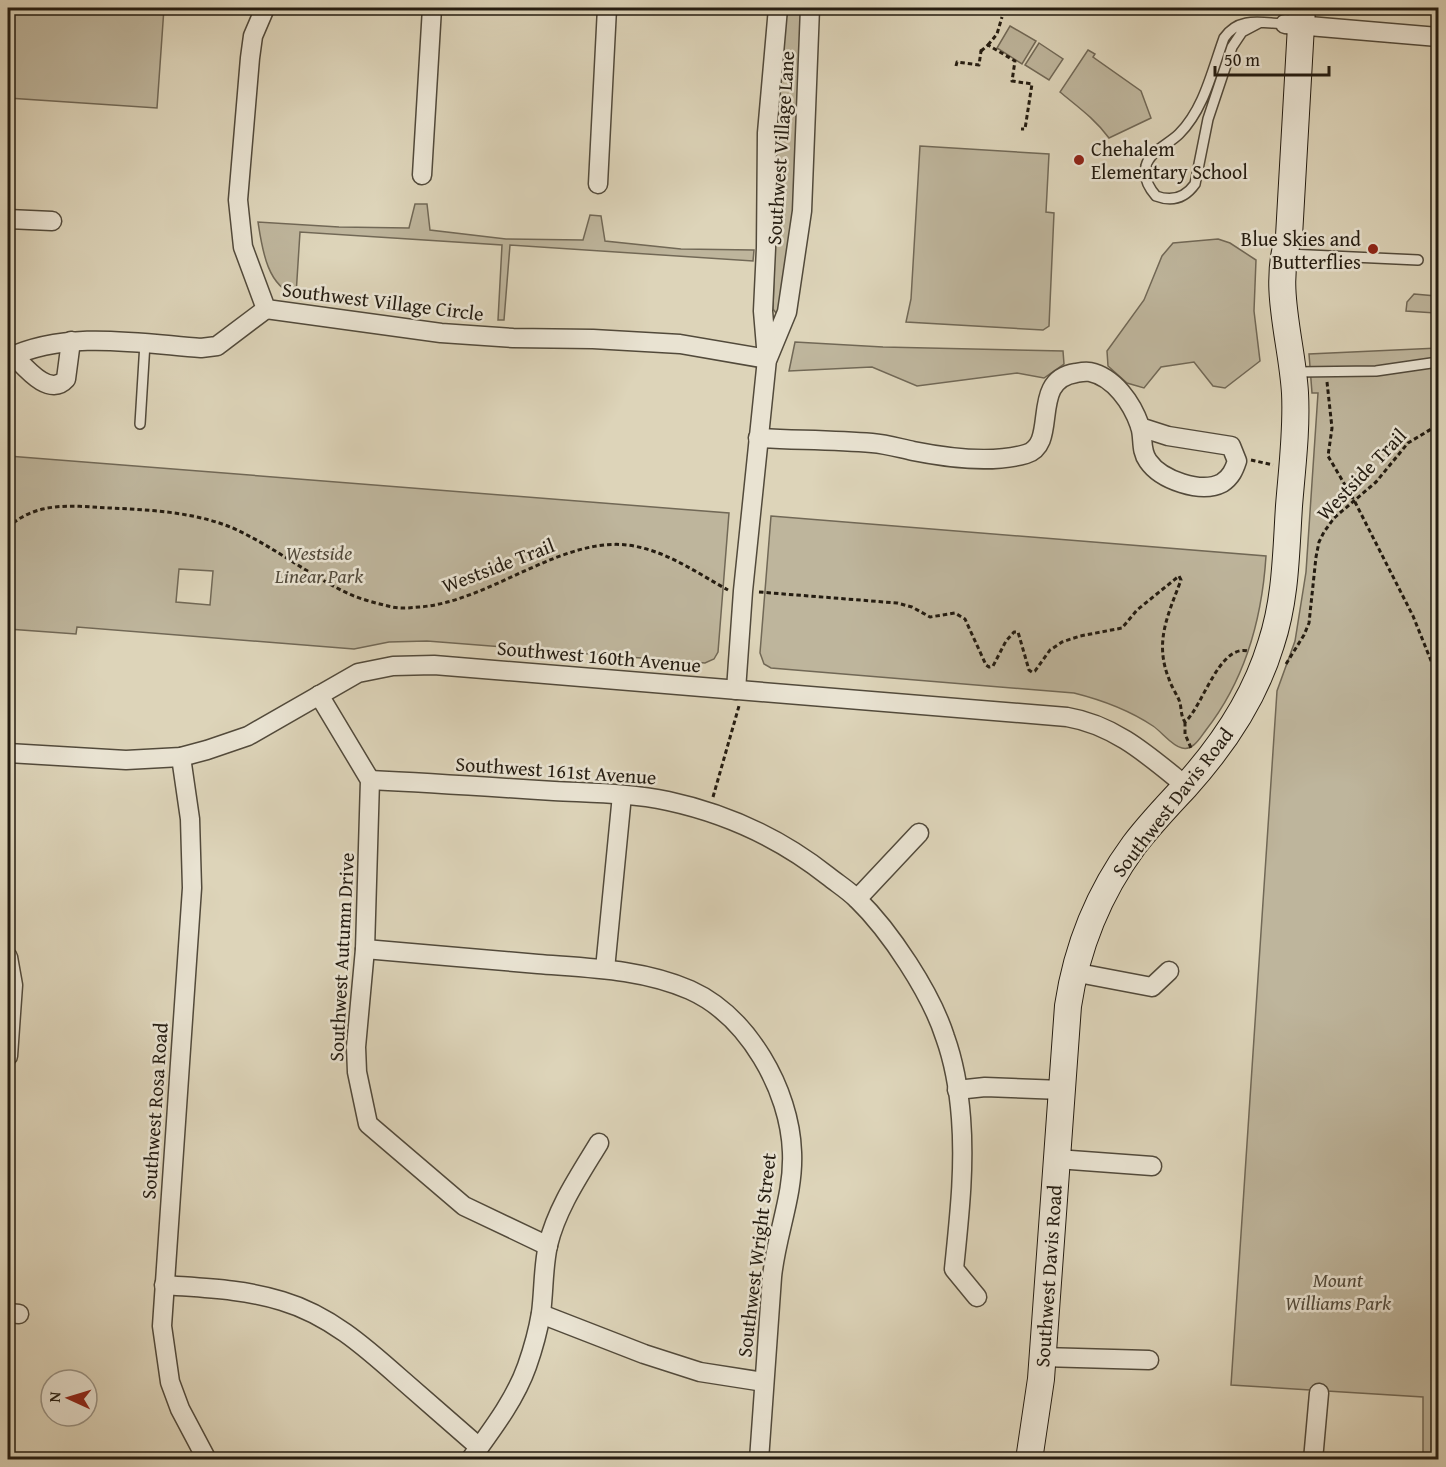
<svg xmlns="http://www.w3.org/2000/svg" width="1446" height="1467" font-family="'Gentium Book Plus',serif">
<rect width="100%" height="100%" fill="#ddd4b9"/>
<filter id="stains"><feTurbulence type="fractalNoise" baseFrequency=".00333" numOctaves="4"/><feColorMatrix values="0 0 0 0 .2 0 0 0 0 .09 0 0 0 0 .02 0 0 0 .5 -.17"/></filter>
<radialGradient id="worn" r=".72"><stop offset=".6" stop-color="#630" stop-opacity="0"/><stop offset="1" stop-color="#630" stop-opacity=".3"/></radialGradient>
<g fill="#beb59c" stroke="#716856" stroke-width="1.5" fill-rule="evenodd">
<polygon points="8,8 164,8 157,108 8,98"/>
<path d="M786,8H803L795,195L790,243L778,313H776L773,309C775,257 774,205 775,153C776,105 781,56 786,8Z"/>
<polygon points="1010,26 1036,41 1022,64 997,48"/>
<polygon points="1039,43 1063,59 1049,80 1025,65"/>
<path d="M1088,50L1095,54L1093,57L1141,91L1151,118L1109,138C1095,119 1078,107 1060,92Z"/>
<polygon points="920,146 1049,154 1046,212 1054,213 1049,326 1043,330 906,322 911,299"/>
<path d="M415,204H427L430,230L506,239L583,240L590,215L601,216L605,241L681,249L754,250L753,261L510,245L504,320H498L502,245L300,232L296,295C267,287 262,248 258,222L339,227L409,228Z"/>
<polygon points="1218,239 1230,243 1256,260 1254,311 1260,361 1225,388 1213,386 1194,362 1161,367 1144,388 1127,383 1108,366 1107,351 1144,300 1162,256 1173,243"/>
<polygon points="1414,294 1436,296 1435,313 1406,311 1407,302"/>
<polygon points="795,342 883,347 1063,351 1064,364 1044,378 1017,373 917,386 872,367 789,371"/>
<polygon points="1438,348 1438,1459 1423,1459 1423,1397 1231,1385 1277,691 1295,641 1306,572 1318,393 1312,393 1309,354"/>
<path d="M8,456L729,513L718,652L714,659L705,663L427,641L389,642L354,649L77,627L76,634L8,629ZM179,569L213,571L210,605L176,602Z"/>
<path d="M771,516L1266,556C1262,619 1245,680 1206,730C1200,738 1193,751 1182,748C1172,746 1162,732 1153,726C1129,710 1102,700 1074,693L771,668L764,664L760,653Z"/>
</g>
<g fill="none" stroke-linecap="round" stroke-linejoin="round">
<defs>
<g id="lane">
<path d="M1259,23L1242,32L1232,47L1208,119L1195,184C1185,198 1172,202 1156,196C1149,188 1143,178 1146,166C1149,152 1169,144 1179,134C1204,109 1212,71 1224,38C1239,16 1262,23 1285,24"/>
<polyline points="1288,254 1418,260"/>
<polyline points="1296,372 1376,371 1438,362"/>
<polyline points="140,424 145,343"/>
</g>
<g id="street">
<polyline points="265,8 253,36 250,58 238,200 243,247 266,309 441,333 513,338 593,339 680,344 767,359"/>
<polyline points="1285,24 1438,37"/>
<polyline points="422,175 432,8"/>
<polyline points="598,184 607,8"/>
<polyline points="8,219 52,221"/>
<path d="M13,355C25,367 49,398 66,379L71,341"/>
<path d="M8,358C67,330 137,343 201,348L217,346L266,309"/>
<polyline points="768,358 787,312 802,211 810,8"/>
<path d="M758,438C796,440 835,440 872,443C886,444 899,448 913,451C948,458 991,464 1026,454C1060,444 1028,380 1076,373C1081,372 1085,371 1090,372C1114,377 1132,403 1140,426C1144,438 1140,450 1148,461C1161,480 1201,494 1222,483C1231,477 1234,470 1237,461L1231,446L1168,436L1140,427"/>
<polyline points="736,690 743,591 767,359 763,311 766,248 767,133 778,8"/>
<polyline points="319,695 370,780 365,949 356,1047 357,1072 368,1124 464,1206 548,1246"/>
<path d="M8,753L126,760L181,757L207,750L248,736L358,673L393,666L434,665L1067,717C1115,725 1149,756 1186,786"/>
<polyline points="181,757 190,819 192,888 162,1326 170,1382 180,1409 207,1460"/>
<path d="M370,780C431,783 493,787 554,791C591,793 631,793 668,801C728,814 780,838 828,876C838,884 848,890 857,899C890,931 931,993 945,1037C954,1062 959,1092 961,1118C965,1169 959,1219 954,1269L977,1297"/>
<polyline points="857,899 919,833"/>
<path d="M365,949C423,954 480,959 538,964C589,968 642,969 690,990C748,1016 790,1090 792,1152C794,1195 776,1235 772,1277L759,1460"/>
<polyline points="8,957 13,985 8,1056"/>
<polyline points="605,969 622,795"/>
<polyline points="1073,972 1152,987 1169,971"/>
<polyline points="957,1090 985,1087 1062,1090"/>
<polyline points="1057,1159 1152,1166"/>
<path d="M164,1285C203,1288 244,1289 282,1301C329,1315 364,1346 400,1378C426,1401 453,1424 479,1447"/>
<polyline points="8,1313 19,1314"/>
<polyline points="541,1314 644,1354 700,1372 764,1382"/>
<polyline points="1042,1357 1149,1360"/>
<path d="M470,1460C491,1431 515,1400 527,1366C533,1349 538,1331 541,1313C544,1290 543,1268 548,1245C557,1208 579,1176 599,1143"/>
<polyline points="1313,1460 1319,1393"/>
</g>
<path id="secondary" d="M1029,1460L1041,1379L1068,1006C1077,946 1098,894 1134,845C1150,824 1167,806 1185,787C1222,746 1255,697 1271,644C1286,599 1286,552 1289,506C1292,468 1297,430 1295,393C1292,341 1272,287 1289,236L1302,8"/>
</defs>
<use href="#lane" stroke="#524a3b" stroke-width="12"/>
<use href="#street" stroke="#524a3b" stroke-width="21"/>
<use href="#secondary" stroke="#241c11" stroke-width="28"/>
<g stroke="#241c11" stroke-width="3" stroke-dasharray="4.5 3" stroke-linecap="butt">
<polyline points="988,45 997,34 1002,17"/>
<polyline points="981,51 988,45 1015,61 1012,81 1032,84 1025,129 1021,129"/>
<polyline points="956,66 957,62 979,65 981,51 977,50"/>
<polyline points="1327,382 1332,428 1328,456 1355,502 1413,616 1438,678"/>
<polyline points="1251,460 1273,465"/>
<path d="M8,528C16,519 30,512 43,509C65,504 88,507 110,508C152,510 196,512 235,529C274,547 309,575 349,594C361,599 375,603 388,606C398,609 409,608 419,607C491,602 564,533 634,546C670,553 697,573 728,590"/>
<path d="M759,592L897,603L912,607L930,617L955,613L965,619L986,665L989,667L993,666L1006,641L1014,632H1018L1029,670L1032,672L1035,671L1050,650L1062,642L1080,636L1122,628L1137,610L1179,576L1181,580C1168,615 1154,642 1169,679C1171,686 1176,693 1179,700C1182,707 1180,715 1185,722C1203,706 1219,644 1248,651"/>
<polyline points="1286,664 1304,635 1309,623 1316,557 1319,542 1324,532 1334,518 1376,482 1408,443 1438,425"/>
<polyline points="1185,722 1185,734 1191,748"/>
<polyline points="713,797 739,706"/>
</g>
<use href="#lane" stroke="#e9e3d2" stroke-width="9"/>
<use href="#street" stroke="#e9e3d2" stroke-width="18"/>
<use href="#secondary" stroke="#e9e3d2" stroke-width="26"/>
</g>
<g fill="#8f2418" stroke="#e9e3d2" stroke-width="2">
<circle cx="1079" cy="160" r="6"/>
<circle cx="1373" cy="249" r="6"/>
</g>
<g text-anchor="middle" dominant-baseline="central" stroke-width="5" stroke-linejoin="round" paint-order="stroke">
<g font-size="20" fill="#241c11" stroke="#e9e3d2">
<text transform="translate(780 148) rotate(-86)">Southwest Village Lane</text>
<text transform="translate(383 301) rotate(7)">Southwest Village Circle</text>
<text transform="translate(1361 474) rotate(-46)">Westside Trail</text>
<text transform="translate(498 565) rotate(-21)">Westside Trail</text>
<text transform="translate(599 656) rotate(5)">Southwest 160th Avenue</text>
<text transform="translate(556 770) rotate(4)">Southwest 161st Avenue</text>
<text transform="translate(1172 802) rotate(-52)">Southwest Davis Road</text>
<text transform="translate(341 957) rotate(-87)">Southwest Autumn Drive</text>
<text transform="translate(154 1111) rotate(-86)">Southwest Rosa Road</text>
<text transform="translate(756 1255) rotate(-83)">Southwest Wright Street</text>
<text transform="translate(1048 1276) rotate(-86)">Southwest Davis Road</text>
</g>
<g font-size="20" fill="#241c11" stroke="#e9e3d2" text-anchor="start">
<text x="1091" y="148">Chehalem<tspan x="1091" dy="23">Elementary School</tspan></text>
<text x="1361" y="238" text-anchor="end">Blue Skies and<tspan x="1361" dy="23">Butterflies</tspan></text>
</g>
<g font-size="20" font-style="italic" fill="#524a3b" stroke="#e9e3d2">
<text x="319" y="552">Westside<tspan x="319" dy="23">Linear Park</tspan></text>
<text x="1338" y="1279">Mount<tspan x="1338" dy="23">Williams Park</tspan></text>
</g>
</g>
<rect width="1446" height="1467" fill="none" stroke="#ddd4b9" stroke-width="30"/>
<rect x="9" y="9" width="1428" height="1449" fill="none" stroke="#241c11" stroke-width="3"/>
<rect x="15" y="15" width="1416" height="1437" fill="none" stroke="#241c11" stroke-width="1.5"/>
<g transform="translate(69 1398) rotate(274)"><circle r="28" fill="#e9e3d2" stroke="#9a9385" stroke-width="1.5"/>
<path d="M0-4.5L10 22L0 15L-10 22Z" fill="#8f2418"/>
<text y="-9" font-size="16" font-weight="bold" text-anchor="middle" fill="#241c11">N</text>
</g>
<path d="M1215 66v9h114v-9" fill="none" stroke="#241c11" stroke-width="3"/>
<text x="1224" y="66" font-size="18" fill="#241c11" stroke="#e9e3d2" stroke-width="4.5" paint-order="stroke">50 m</text>
<rect width="100%" height="100%" filter="url(#stains)"/>
<rect width="100%" height="100%" fill="url(#worn)"/>
</svg>
